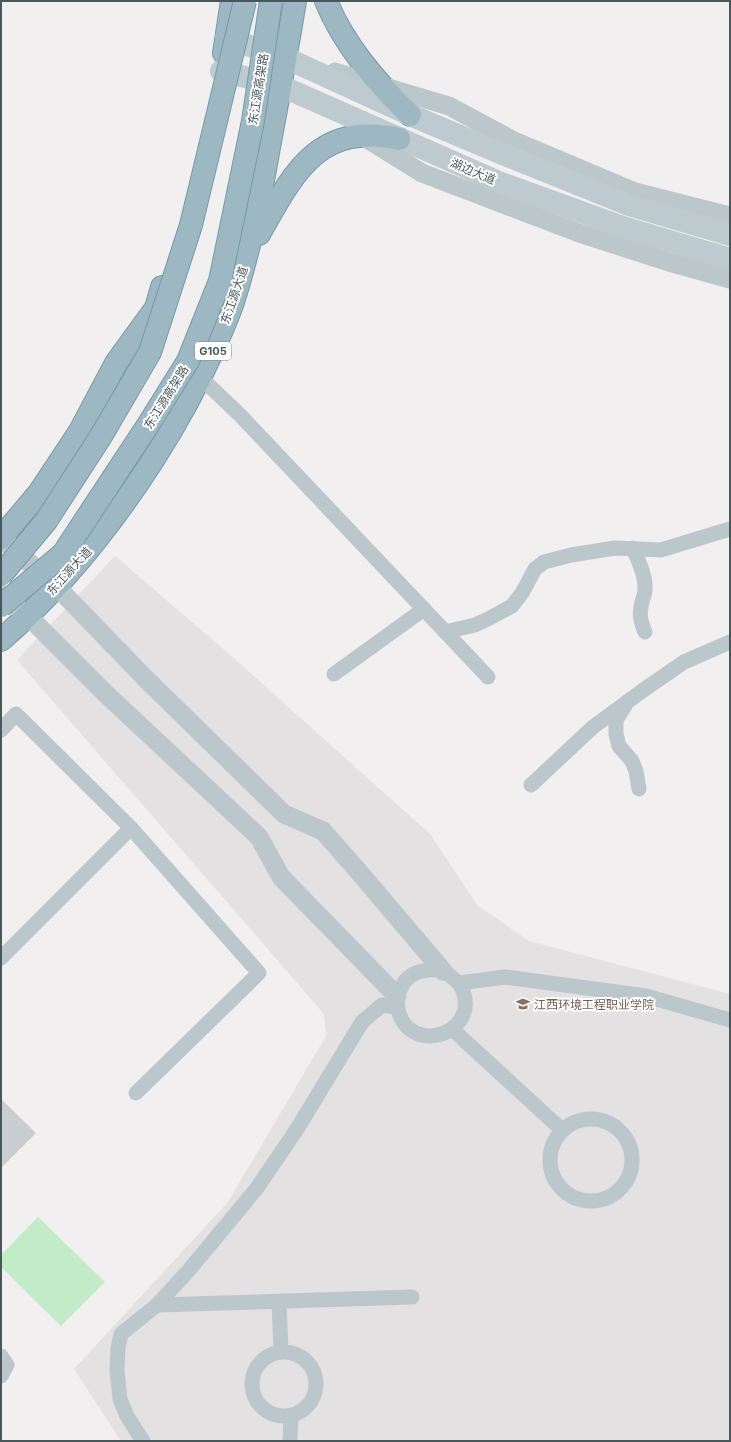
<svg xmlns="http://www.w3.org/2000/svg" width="731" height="1442" font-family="Inter,'Noto Sans SC',sans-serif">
<rect width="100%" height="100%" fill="#f2eff0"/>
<polygon fill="#e3e1e1" points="115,556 228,653 430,834 477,905 529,941 730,994 730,1441 121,1441 74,1369 228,1202 326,1036 324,1014 17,660"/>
<polygon fill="#c2ebc8" points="38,1217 105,1282 61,1326 1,1267 1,1255"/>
<polygon fill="#caced0" points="1,1099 36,1133 1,1168"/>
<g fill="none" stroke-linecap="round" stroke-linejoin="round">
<defs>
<g id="trunk">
<path d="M326,1C344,45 376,82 410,115"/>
<polyline points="224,53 232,1"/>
<path d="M259,234C293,174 318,121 399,139"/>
<polyline points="1,538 39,493 80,431 116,363 156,308 162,287"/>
<path d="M1,640C61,588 110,527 153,460C176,424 197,386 215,346C221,332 228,317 233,302C249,252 260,200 269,147C278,99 287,50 295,1"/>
</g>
</defs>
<use href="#trunk" stroke="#7698a6" stroke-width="24"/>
<g stroke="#bcc7cb" stroke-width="15">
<polyline points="201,378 240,415 488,677"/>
<path d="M633,548C638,561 646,575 645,590C645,594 643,598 642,602C639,614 640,620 645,632"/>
<polyline points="445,632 475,625 488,619 512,606 522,593 535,569 544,562 571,555 615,548 661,550 730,529"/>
<polyline points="334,674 424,609"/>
<polyline points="625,706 616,720 616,734 619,746 632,761 636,771 639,789"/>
<polyline points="1,730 16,714 131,828 259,973 136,1093"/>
<polyline points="531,785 593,727 642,691 684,662 730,642"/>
<polyline points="1,958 131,828"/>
<path d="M459,983C460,986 463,990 464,994C475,1035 412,1054 399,1013C397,1006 396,999 399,992C401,988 403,982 407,979C414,971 434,967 444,972C449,974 454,979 459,983L505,977L646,996L730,1020"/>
<polyline points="452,1029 562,1130"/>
<circle cx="591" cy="1160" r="41"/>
<polyline points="279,1302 281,1352"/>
<polyline points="157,1305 412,1297"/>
<circle cx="284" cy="1384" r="32"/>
<polyline points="1,1356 7,1365 1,1376"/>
<polyline points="143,1441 127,1416 120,1399 117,1371 118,1348 121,1334 157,1305 189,1270 257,1188 297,1129 362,1022 382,1005 397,1007"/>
<polyline points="290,1441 291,1416"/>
</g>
<g stroke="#bcc7cb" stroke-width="19">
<polyline points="335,72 449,106 514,141 635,192 730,216"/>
<polyline points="359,134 422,173 579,233 669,262 730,279"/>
<polyline points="1,538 57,587 146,679 284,814 323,831 359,872 443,971"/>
<polyline points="1,594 28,616 106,694 259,837 281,877 397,996"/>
</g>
<g stroke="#bdcacf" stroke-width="22">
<polyline points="226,38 286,58 410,115 510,157 629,205 730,235"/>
<polyline points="221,71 281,86 501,183 623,227 730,259"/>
</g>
<use href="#trunk" stroke="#9eb8c3" stroke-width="22"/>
<defs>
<g id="trunk-bridge">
<polyline points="1,575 46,521 101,436 150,352 191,225 245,1"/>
<polyline points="1,606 63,554 148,425 188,361 220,281 253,121 271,1"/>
</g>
</defs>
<use href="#trunk-bridge" stroke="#7698a6" stroke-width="24" stroke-linecap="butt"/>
<use href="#trunk-bridge" stroke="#9eb8c3" stroke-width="22"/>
</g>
<defs>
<symbol id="university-bare" viewBox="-9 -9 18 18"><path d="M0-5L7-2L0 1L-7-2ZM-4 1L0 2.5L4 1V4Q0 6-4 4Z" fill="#8d6e63" stroke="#fff" stroke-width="2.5" paint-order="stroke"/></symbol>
</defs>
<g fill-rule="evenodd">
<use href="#university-bare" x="513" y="994" width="20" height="20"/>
</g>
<g text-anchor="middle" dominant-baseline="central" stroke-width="4" stroke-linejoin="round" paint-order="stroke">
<rect fill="#fff" stroke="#80898c" stroke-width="1" x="195" y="342" width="36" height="18" rx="3"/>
<g font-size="11" font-weight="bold" fill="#49575b">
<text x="213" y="351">G105</text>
</g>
<g font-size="12" fill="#49575b" stroke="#fff">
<text transform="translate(258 89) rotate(-81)">东江源高架路</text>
<text transform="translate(473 171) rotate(23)">湖边大道</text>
<text transform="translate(234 295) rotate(-71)">东江源大道</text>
<text transform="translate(166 397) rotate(-58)">东江源高架路</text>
<text transform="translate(69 571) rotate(-48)">东江源大道</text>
</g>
<g font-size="12" fill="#785e54" stroke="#fff" text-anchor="start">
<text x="534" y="1004">江西环境工程职业学院</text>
</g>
</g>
<rect width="731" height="1442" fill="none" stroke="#49575b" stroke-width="4"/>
</svg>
